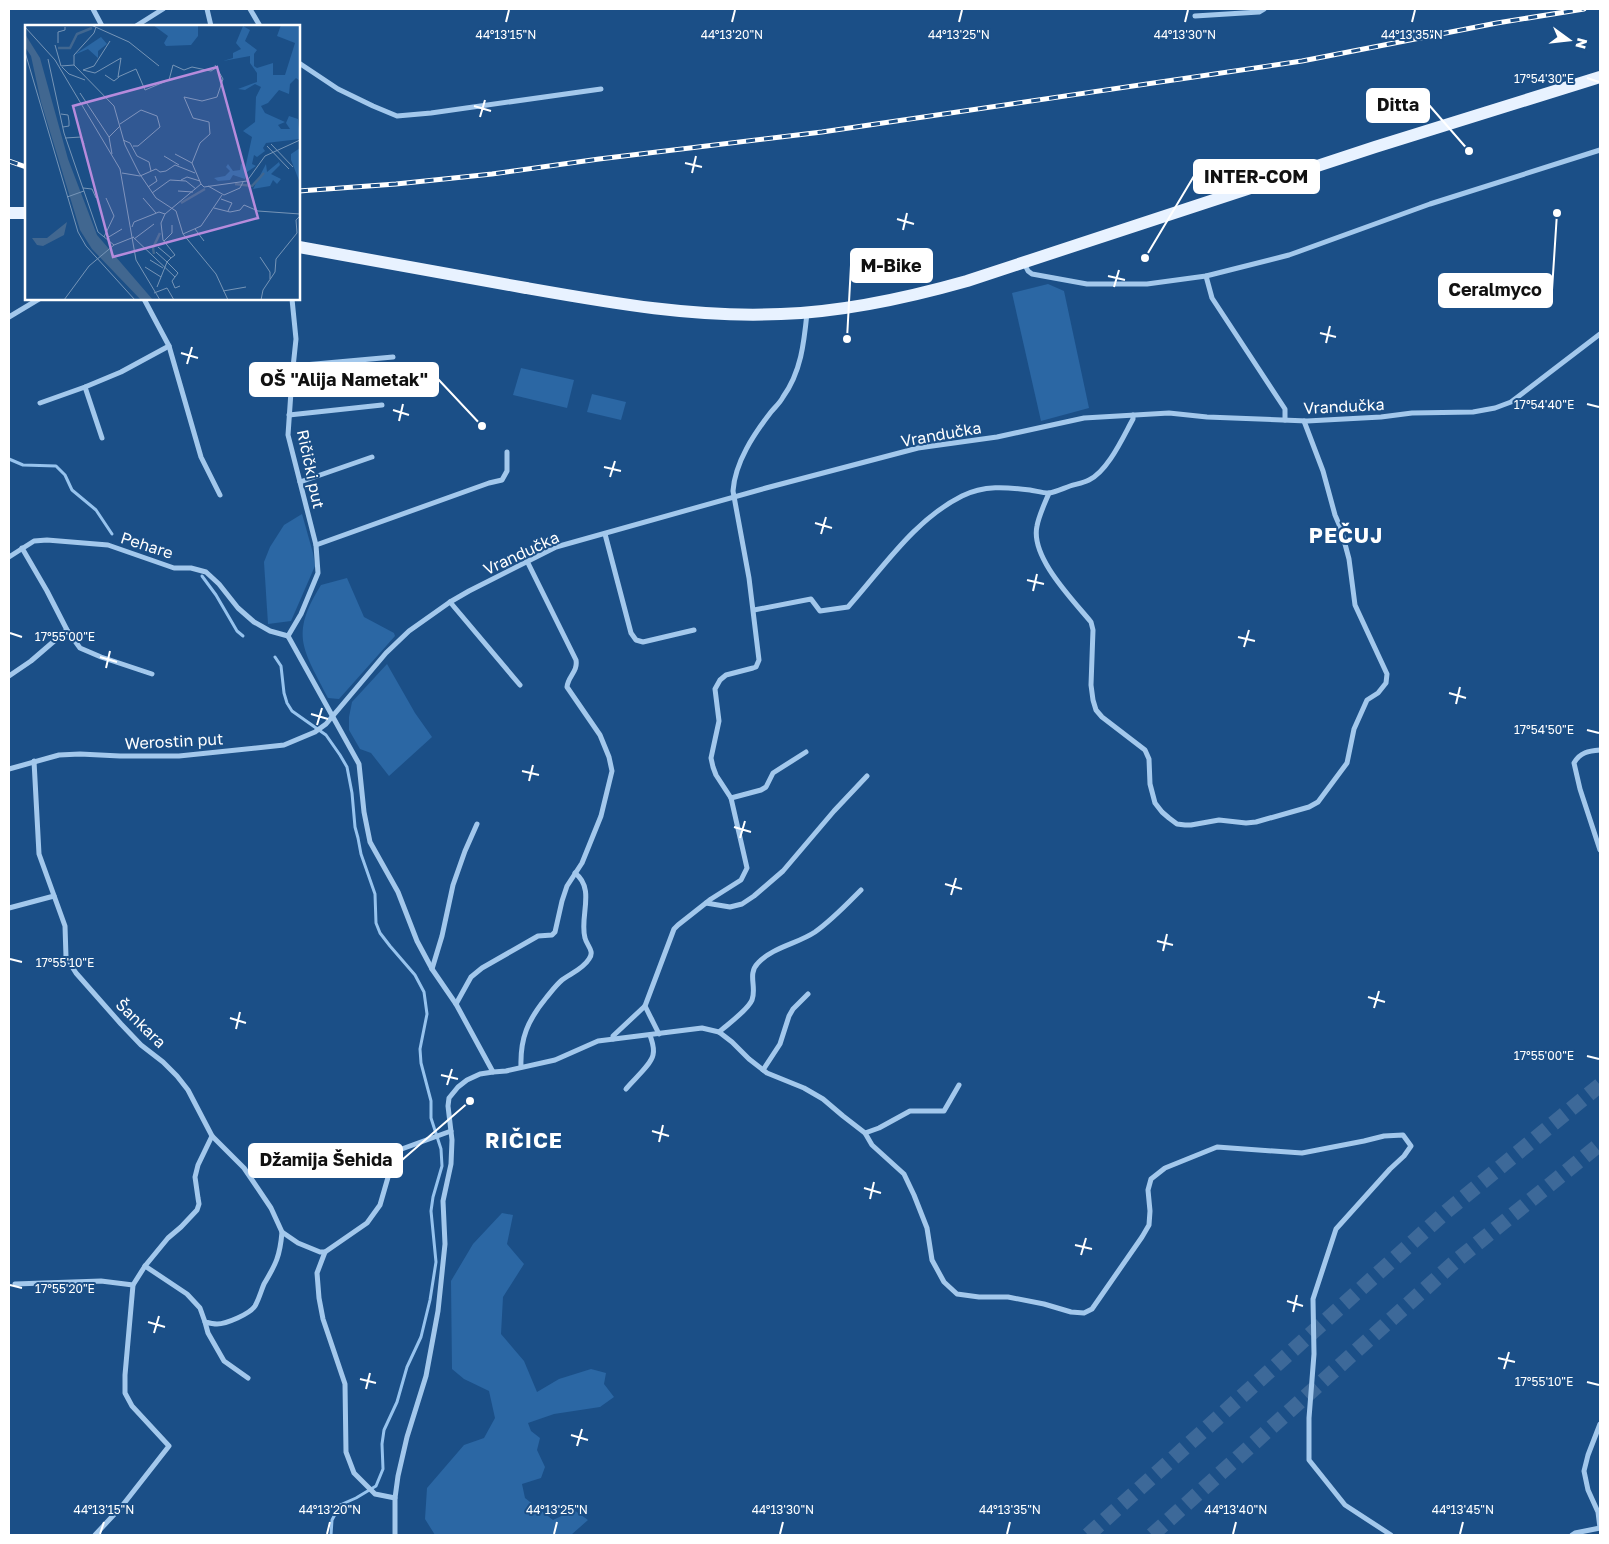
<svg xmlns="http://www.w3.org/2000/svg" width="1609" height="1544" font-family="'Golos Text',sans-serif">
<rect width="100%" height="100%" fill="#1b4f87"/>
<g fill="#2b67a4">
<polygon points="1048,284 1064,291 1089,408 1041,421 1012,293"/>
<polygon points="521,368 574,380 567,408 513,395"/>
<polygon points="592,394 626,402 621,420 587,412"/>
<polygon points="302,514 313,553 315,566 291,621 268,624 264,562 270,547 284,525"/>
<path d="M347,578L364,617L394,633L395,636L339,699L328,698C304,650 289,636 321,585Z"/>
<polygon points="387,664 415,713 432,737 389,776 371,753 360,749 349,730 349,717 352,702"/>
<polygon points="502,1213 513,1215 507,1244 524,1264 503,1297 501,1334 524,1361 537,1392 559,1379 591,1369 606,1373 604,1384 614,1397 600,1407 554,1414 528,1423 531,1431 540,1438 537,1450 545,1467 541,1478 522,1484 525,1498 553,1520 574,1510 588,1520 571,1535 435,1535 425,1519 427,1488 464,1445 484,1438 495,1418 489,1391 464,1379 452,1369 451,1281 473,1244"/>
</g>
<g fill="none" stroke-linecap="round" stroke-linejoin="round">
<g stroke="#96c3ee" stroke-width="3">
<polyline points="9,459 23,465 56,466 65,475 72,490 96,510 112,534"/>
<polyline points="202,576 216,595 237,631 243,636"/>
<polyline points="275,657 281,666 284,693 287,703 292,711 326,735 340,755 347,767 352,793 355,827 358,838 361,854 375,894 376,923 380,933 390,946 415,975 424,992 427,1014 420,1049 421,1063 431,1101 431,1118 441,1149 442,1166 433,1197 431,1211 436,1262 430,1300 421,1337 407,1367 397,1402 384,1430 382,1444 383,1469 376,1486 356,1498 340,1505 332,1520 331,1535"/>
</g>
<g stroke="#3d6999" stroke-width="15" stroke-dasharray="15 8" stroke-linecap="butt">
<polyline points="1088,1535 1447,1211 1600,1085"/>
<polyline points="1152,1535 1457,1260 1600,1144"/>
</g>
<g stroke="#a3c8ec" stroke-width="5">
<polyline points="93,9 102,26"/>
<polyline points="207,9 211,26"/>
<polyline points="250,9 260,26"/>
<polyline points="1195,16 1259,12 1264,9"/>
<polyline points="136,26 163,9"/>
<polyline points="299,63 338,89 373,106 397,116 431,113 601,89"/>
<polyline points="1024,263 1028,271 1032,274 1087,284 1147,284 1206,276 1289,255 1430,204 1600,150"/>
<polyline points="1206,276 1212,298 1285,409 1285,420"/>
<polyline points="144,299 169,346 201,457 220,495"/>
<polyline points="9,317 39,299"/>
<polyline points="293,366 393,357"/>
<polyline points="85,387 102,438"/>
<polyline points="40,403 85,387 121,372 169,346"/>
<polyline points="289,415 382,405"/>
<polyline points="300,482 372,457"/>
<path d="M1049,493C1045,503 1039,515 1037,526C1030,557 1073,600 1091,622L1093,630L1091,685L1093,700L1096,710L1102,717L1145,750L1149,759L1150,784L1155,803L1162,812L1169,818L1177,824L1185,825H1191L1219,820L1246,823L1256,822L1309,807L1318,802L1347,763L1354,729L1367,700L1378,693L1386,683L1387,674L1355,605L1349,559L1341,529L1335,515L1323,471L1304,421"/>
<polyline points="605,534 631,633 636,640 643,642 694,630"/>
<polyline points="316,545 489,483 502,480 507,471 507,452"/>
<polyline points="22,548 47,591 67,630 80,648 101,657 152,674"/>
<polyline points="9,557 34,541 47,540 108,545 174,568 191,568 206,572 219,584 238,608 254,622 270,631 288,636"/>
<polyline points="450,602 520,685"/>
<path d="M754,610L811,599L820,611L848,607C883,568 914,520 962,496C984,485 1006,487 1030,490C1036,491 1043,493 1049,493C1056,492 1064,488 1070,486C1076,484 1083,483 1089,480C1108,471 1123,437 1133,419V415"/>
<polyline points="288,636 359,764 364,812 370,842 398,892 417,941 432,969 456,1004 493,1072 506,1071 555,1060 598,1041 702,1028 719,1032 732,1042 749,1059 767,1073 804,1088 823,1099 843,1116 865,1133 872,1145 904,1174 914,1195 927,1228 932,1260 944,1282 957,1294 979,1297 1008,1297 1044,1304 1071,1312 1084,1313 1092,1309 1142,1237 1149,1225 1150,1211 1148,1190 1151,1179 1165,1168 1217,1147 1302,1153 1364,1141 1384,1136 1403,1135 1411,1146 1404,1156 1390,1169 1336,1229 1313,1299 1314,1354 1309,1418 1309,1460 1345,1505 1391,1535"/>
<polyline points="288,636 301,614 318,573 316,545 288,435 292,377 296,339 292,299"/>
<polyline points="9,676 31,661 67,630"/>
<path d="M1600,750C1589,751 1580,752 1574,763L1580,789L1600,850"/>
<polyline points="34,761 39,854 65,926 66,957 76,973 121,1024 141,1045 163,1062 177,1076 188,1090 212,1136 244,1168 271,1208 282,1232 298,1243 320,1252 325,1252"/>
<polyline points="9,769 59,755 80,754 120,756 179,756 284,745 315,732 326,724 386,653 409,631 450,602 469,591 556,547 766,488 918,448 997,437 1084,418 1169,413 1207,417 1307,421 1381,417 1412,413 1473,412 1495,408 1511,402 1600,334"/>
<polyline points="731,798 761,790 766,787 773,773 806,752"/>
<polyline points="706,903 730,907 742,904 754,896 783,871 834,811 867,776"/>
<polyline points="9,908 54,896"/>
<polyline points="432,969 442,936 453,885 465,851 477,824"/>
<path d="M456,1004L471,977L482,968L538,936L552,935L555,932L562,901L567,886L582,863L601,816L612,771L609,757L600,735L567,687C568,676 578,672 576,660L527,561"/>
<polyline points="645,1006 659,1034"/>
<path d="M719,1032C728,1024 748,1010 752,1000C757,987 747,974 758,963C773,947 797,944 815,932C832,920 847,904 861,890"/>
<path d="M613,1039V1036L645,1006L674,929L678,925L711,899L741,880L747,868L731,798L716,775L713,767L711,758L719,721L715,689L720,680L726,675L753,668L756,667L759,660L749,578L733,491C735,462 754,434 771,412C775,407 780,403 783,397C801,372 804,343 807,313"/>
<path d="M521,1067C520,1038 528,1020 546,998C551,992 556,985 562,980C570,974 583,969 589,959C595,951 587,946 585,938C579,917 596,889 575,873"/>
<polyline points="763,1070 780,1044 789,1016 793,1009 808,994"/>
<path d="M626,1089C633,1080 651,1065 653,1055C655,1048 652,1042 650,1035"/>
<polyline points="865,1133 879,1128 910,1111 944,1111 959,1085"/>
<path d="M145,1266L187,1294L200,1308L205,1322C209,1323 213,1324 217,1324C226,1324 250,1314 255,1306C259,1299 261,1291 264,1284C276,1264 280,1256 282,1232"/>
<polyline points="15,1284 101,1281 133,1285"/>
<polyline points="205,1322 208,1333 224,1361 248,1378"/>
<polyline points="395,1498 375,1494 354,1473 346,1452 345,1384 323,1319 319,1298 317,1273 325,1252 367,1223 380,1205 391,1167 399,1150 451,1131"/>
<polyline points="1600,1528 1598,1512 1588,1490 1584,1471 1588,1455 1600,1424"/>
<polyline points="95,1535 122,1506 169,1446 132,1406 125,1393 125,1375 133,1285 145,1266 168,1238 181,1227 197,1210 199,1204 198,1198 195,1177 198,1165 212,1136"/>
<polyline points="395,1535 395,1498 398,1476 407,1437 426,1376 438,1311 445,1244 443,1201 451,1164 452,1140 448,1106 449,1098 458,1087 467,1080 480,1074 493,1072"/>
<polyline points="1572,1535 1575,1533 1600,1528"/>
</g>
<g stroke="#e8f2ff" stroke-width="12">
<polyline points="9,213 26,213"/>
<path d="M299,247C374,261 450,274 526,288C611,303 695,318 781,314C844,312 907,298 967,281L1375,147L1600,77"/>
</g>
<defs>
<g id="rail">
<polyline points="9,161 26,167"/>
<polyline points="299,191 396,184 492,174 599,159 822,132 1302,61 1497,23 1584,9"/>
</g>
</defs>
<use href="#rail" stroke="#fff" stroke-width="5"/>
<use href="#rail" stroke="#1b4f87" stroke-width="3" stroke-dasharray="9" stroke-linecap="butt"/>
</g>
<path fill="none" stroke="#fff" stroke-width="2" d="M506,22L509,10M732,22L735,10M959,22L962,10M1185,22L1188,10M1412,22L1415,10M1587,78L1599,82M474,106L491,111M480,117L485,100M685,163L702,167M692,173L696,156M897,219L914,224M903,230L907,213M1108,276L1125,280M1114,287L1119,270M1320,333L1336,337M1326,343L1330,326M181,353L198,358M187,364L192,347M1587,404L1599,407M393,410L409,415M399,421L403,404M604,467L621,471M610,477L615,461M815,523L832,528M821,534L826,517M1027,580L1044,584M1033,591L1037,574M10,633L22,637M1238,637L1255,641M1244,647L1249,630M100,657L117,662M106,668L110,651M1449,693L1466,698M1456,704L1460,687M311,714L328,719M317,725L322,708M1587,730L1599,733M522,771L539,775M529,781L533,765M734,827L751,832M740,838L745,821M945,884L962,889M951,895L956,878M1157,941L1173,945M1163,951L1167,934M10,959L22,962M1368,997L1385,1002M1374,1008L1379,991M230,1018L246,1023M236,1029L240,1012M1587,1056L1599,1059M441,1075L458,1079M447,1085L452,1069M652,1131L669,1136M659,1142L663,1125M864,1188L881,1193M870,1199L874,1182M1075,1245L1092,1249M1081,1255L1086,1238M10,1285L22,1288M1287,1301L1303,1306M1293,1312L1297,1295M148,1322L165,1327M154,1333L159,1316M1498,1358L1515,1362M1504,1369L1509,1352M360,1379L376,1383M1587,1382L1599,1385M366,1389L370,1373M571,1435L588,1440M577,1446L582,1429M100,1534L104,1522M327,1534L330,1522M554,1534L557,1522M780,1534L783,1522M1007,1534L1010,1522M1233,1534L1236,1522M1460,1534L1463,1522"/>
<g text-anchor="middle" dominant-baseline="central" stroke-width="4" stroke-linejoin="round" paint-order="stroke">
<g font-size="16" fill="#fff" stroke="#1b4f87">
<text transform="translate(1344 406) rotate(-3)">Vrandučka</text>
<text transform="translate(941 434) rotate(-10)">Vrandučka</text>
<text transform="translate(311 469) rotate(78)">Ričički put</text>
<text transform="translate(147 545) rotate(18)">Pehare</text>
<text transform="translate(521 553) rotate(-25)">Vrandučka</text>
<text transform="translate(174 741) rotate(-3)">Werostin put</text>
<text transform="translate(141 1023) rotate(44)">Šankara</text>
</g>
<g font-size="21" font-weight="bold" letter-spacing="1" fill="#fff" stroke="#1b4f87">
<text x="1346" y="535">PEČUJ</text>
<text x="524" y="1140">RIČICE</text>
</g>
</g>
<g transform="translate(25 25)">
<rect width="275" height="275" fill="#1b4f87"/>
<path d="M128,0H173V11L166,20L141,21L139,18L143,11ZM256,0H275V56L271,53L265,59L264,69L254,65L243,78L236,81L240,88L260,97L253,100L256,104H265L261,98L264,91L273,94L275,114L241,118L238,123L240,126L232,132L229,130L227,139L231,141L222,147L220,154L208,150L205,155L193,156L189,153L200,151L205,146L201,142L203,139L208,146L215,145L216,138L220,144L227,112L218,106L230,97L231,72L236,62L230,59L220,65L213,64L232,57V48L225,38V31L198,36L208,33V28L216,24L211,18L218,1L225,5L220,16L232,25L229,29V41L232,43L248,38V50H260L270,18L252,11ZM76,12L82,19L73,26V33L63,24L49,30ZM275,123V158L266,135V129ZM254,137L255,140L246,149L256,154L252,159L248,155L245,161L228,164L241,139L242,147Z" fill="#2b67a4"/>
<path d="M0,9L15,33L43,134L72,210L128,275H116L67,224L55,205L16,77L6,31L0,22ZM42,197L39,210L18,221L12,220L7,213H22Z" fill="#416790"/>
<path fill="none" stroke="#416790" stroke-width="2.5" d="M33,23H45L52,9L67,3M210,159L227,161L239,148M156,178L180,164M129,229L128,223L135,208"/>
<path fill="none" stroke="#7695b7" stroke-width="1" d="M66,0L104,17L134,41M0,2L30,35L95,144L111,235M33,18V7L40,5V2M30,20L36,41L49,40M0,27L53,207L61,221L110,275M23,34L39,108L73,207L89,220L109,212M49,40L89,81L100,120L114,148L131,173L151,186L158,209L191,249L203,275M49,40V30L69,8L71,2M37,42L44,49L60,55M58,45L70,48L96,33L93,52L111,44L120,65L144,55L148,40L159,45L167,42L186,46L191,43M58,45L69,41L85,16M80,50L89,56L94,52M55,68L84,112L87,129M36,89L43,90L44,96V101L38,102M95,99L116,85L132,91L135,102L113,121H108M84,112L95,101M40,113L56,112L59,119M98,115L105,118L112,131L124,137L126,146M246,119L268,142M242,121L264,144M150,129L167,138M139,131L154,140M97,148L115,151L131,144L135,147L141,146L150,140L170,148M156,155L162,152L175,156M176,159L179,162L222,156L240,131L275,115M183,161L199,170L215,163L218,157M123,162L132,156L130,151M58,163L67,164L71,173M153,166L168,167M127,168L145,155L161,156L171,164M42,172L59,166M118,173L131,188M196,174L207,178L203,186M189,183L205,187L215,185L219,180L233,186L275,189M107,202L109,197L134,187L140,189M170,204L179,216M158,209L176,201L197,170M79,212L89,191L81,173M108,212L150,252M82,213L97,204M109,214L129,199M139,216L147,208V200M133,222L146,233L150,230L138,215L136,198L140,189L176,159L167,138L175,118L185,109L184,97L168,93L159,72L177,76L192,72L198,54L190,40M131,227L142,237L132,262M235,232L245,247V254M146,233L142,237L153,248L147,256L150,263L155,261M111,235L135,275M125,235L138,243M120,242L136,252M198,266L221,262M129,268L142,263L149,275M39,275L64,241L89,220M236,275L238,265L250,247L251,234L272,208L271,195L275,191"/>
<path fill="#b68bdc" fill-opacity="0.15" stroke="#b68bdc" stroke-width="2.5" d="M192,42L233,193L88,232L48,81Z"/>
<rect width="275" height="275" fill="none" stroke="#fff" stroke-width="2.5"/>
</g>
<g font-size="12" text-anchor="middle" fill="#fff" stroke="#1b4f87" stroke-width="4" stroke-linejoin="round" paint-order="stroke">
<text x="506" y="39">44°13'15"N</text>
<text x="732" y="39">44°13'20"N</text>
<text x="959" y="39">44°13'25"N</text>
<text x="1185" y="39">44°13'30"N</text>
<text x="1412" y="39">44°13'35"N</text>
<text x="1544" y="83">17°54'30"E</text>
<text x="1544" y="409">17°54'40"E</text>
<text x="65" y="641">17°55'00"E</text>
<text x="1544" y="734">17°54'50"E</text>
<text x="65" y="967">17°55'10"E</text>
<text x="1544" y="1060">17°55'00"E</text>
<text x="65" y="1293">17°55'20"E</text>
<text x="1544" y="1386">17°55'10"E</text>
<text x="104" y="1514">44°13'15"N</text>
<text x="330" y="1514">44°13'20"N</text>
<text x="557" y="1514">44°13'25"N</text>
<text x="783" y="1514">44°13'30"N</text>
<text x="1010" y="1514">44°13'35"N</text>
<text x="1236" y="1514">44°13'40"N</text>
<text x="1463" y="1514">44°13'45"N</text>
</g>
<path fill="none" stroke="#fff" stroke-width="2" d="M1469 151L1429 105M1145 258L1194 176M847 339L851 265M1557 213L1552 290M482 426L438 379M470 1101L402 1160"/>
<g fill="#fff" stroke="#1b4f87" stroke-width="2">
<circle cx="1469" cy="151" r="5"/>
<circle cx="1145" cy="258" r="5"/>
<circle cx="847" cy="339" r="5"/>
<circle cx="1557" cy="213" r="5"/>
<circle cx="482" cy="426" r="5"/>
<circle cx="470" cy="1101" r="5"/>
</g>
<g fill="#fff" stroke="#fff" stroke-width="2">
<rect x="1367" y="89" width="62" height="33" rx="5"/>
<rect x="1194" y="160" width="125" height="33" rx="5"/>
<rect x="851" y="249" width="81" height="33" rx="5"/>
<rect x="1439" y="274" width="113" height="33" rx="5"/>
<rect x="250" y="363" width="188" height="33" rx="5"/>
<rect x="249" y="1144" width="153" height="33" rx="5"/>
</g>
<g font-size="18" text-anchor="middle" font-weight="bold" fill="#111">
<text x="1398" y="111">Ditta</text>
<text x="1256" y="183">INTER-COM</text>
<text x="891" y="272">M-Bike</text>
<text x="1495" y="296">Ceralmyco</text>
<text x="344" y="386">OŠ "Alija Nametak"</text>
<text x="326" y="1166">Džamija Šehida</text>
</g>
<rect width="1609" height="1544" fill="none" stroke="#ffffff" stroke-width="20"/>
<g transform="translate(1569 40) rotate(105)" stroke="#1b4f87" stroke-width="4" paint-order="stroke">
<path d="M0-4L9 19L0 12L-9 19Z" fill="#ffffff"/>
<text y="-8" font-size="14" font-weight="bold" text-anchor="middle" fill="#ffffff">N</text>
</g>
</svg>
